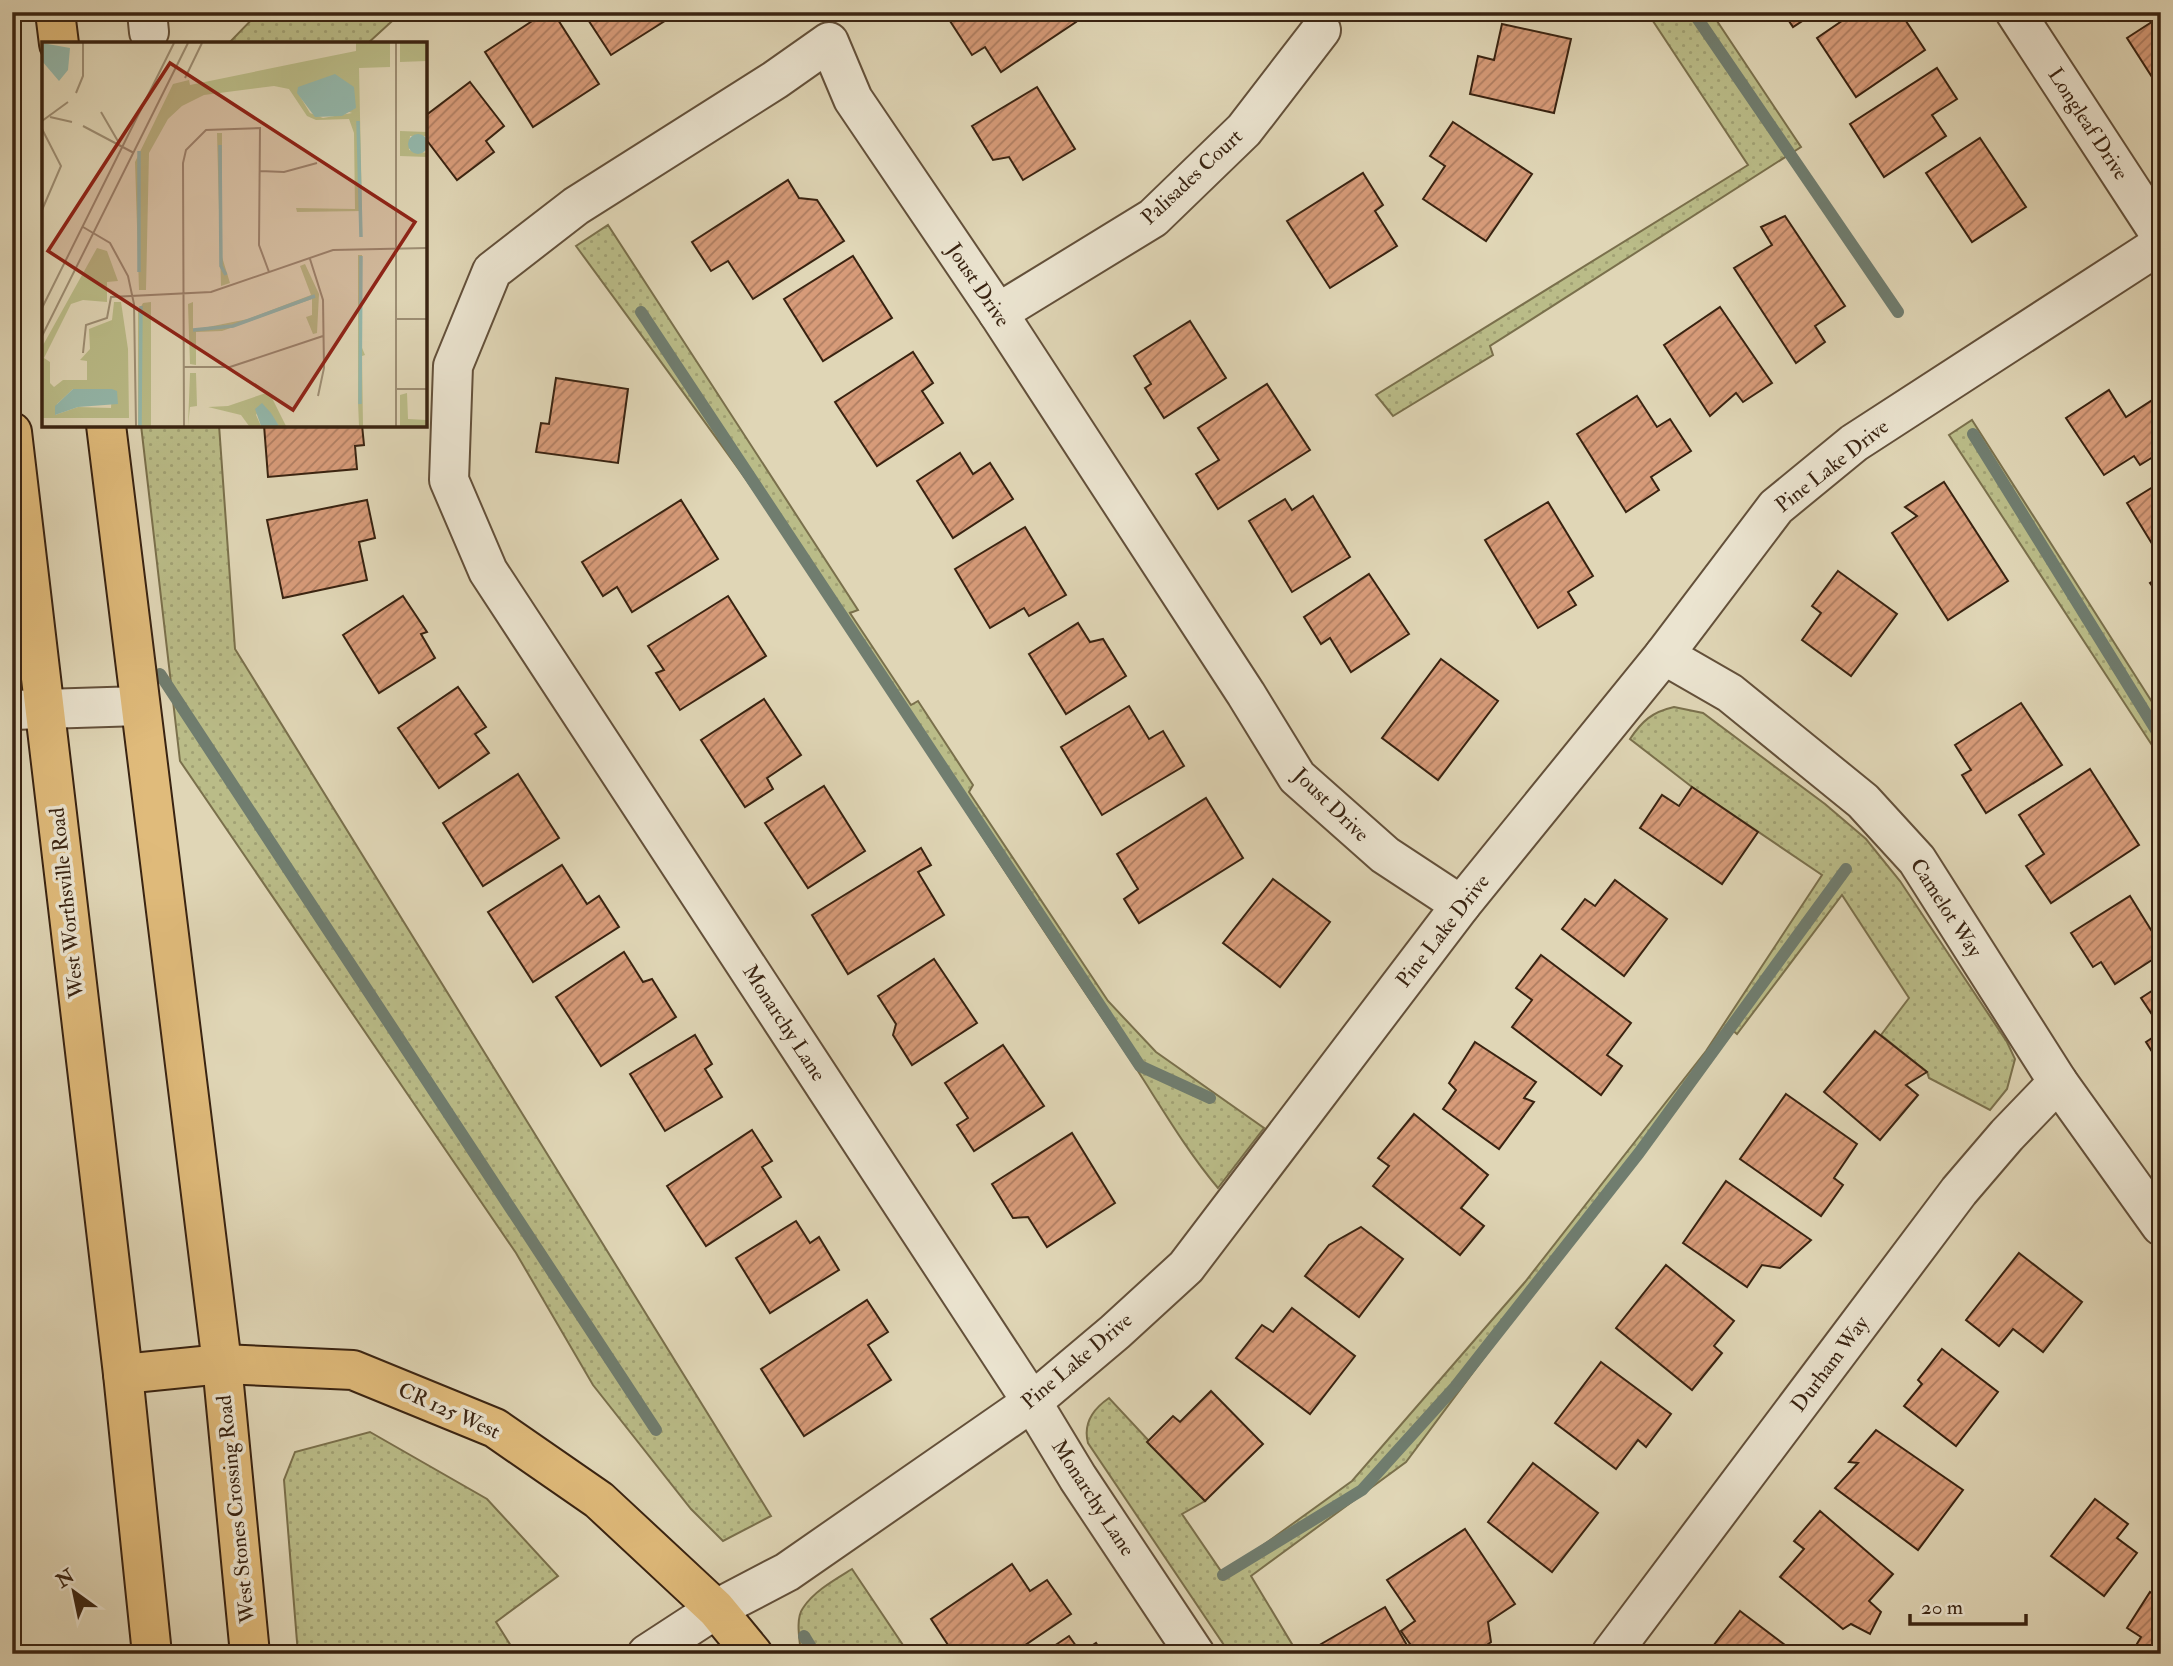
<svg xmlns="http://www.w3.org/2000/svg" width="2173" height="1666" font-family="'IM FELL Double Pica',serif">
<defs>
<pattern id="grass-dots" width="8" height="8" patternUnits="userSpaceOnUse" patternTransform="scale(1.75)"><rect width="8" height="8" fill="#babc88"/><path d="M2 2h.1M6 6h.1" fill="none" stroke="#a1a174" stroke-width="1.8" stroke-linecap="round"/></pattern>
<pattern id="building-hatch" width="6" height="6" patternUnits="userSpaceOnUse" patternTransform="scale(1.75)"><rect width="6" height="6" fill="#d79b79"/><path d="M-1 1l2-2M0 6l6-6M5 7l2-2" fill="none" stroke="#af7e62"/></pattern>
</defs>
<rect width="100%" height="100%" fill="#e0d6b6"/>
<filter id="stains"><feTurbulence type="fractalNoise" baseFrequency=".00286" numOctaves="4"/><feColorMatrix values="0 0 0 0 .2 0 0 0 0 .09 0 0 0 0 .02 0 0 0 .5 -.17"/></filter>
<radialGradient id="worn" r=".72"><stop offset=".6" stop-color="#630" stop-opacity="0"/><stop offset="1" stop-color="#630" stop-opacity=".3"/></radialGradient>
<g fill="url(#grass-dots)" stroke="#7a704c" stroke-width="2">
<polygon points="259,12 402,12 367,44 228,44"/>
<polygon points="1647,12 1711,12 1801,147 1490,346 1493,355 1393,416 1376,395 1748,165"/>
<path d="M608,225L858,610L850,613L911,705L918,701L973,785L969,792L1108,1001L1156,1052L1264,1128L1218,1188C1180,1143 1152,1090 1118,1041C1042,929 968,815 896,701C797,544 685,395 576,246Z"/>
<polygon points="1972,420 2161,716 2161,759 1949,435"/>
<polygon points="141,425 219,425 235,649 771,1516 723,1541 691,1509 593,1385 516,1253 180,761"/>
<path d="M1674,707L1703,713L1825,804L1866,839L1900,881L2007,1042L2015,1059L2007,1089L1990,1110L1929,1078L1927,1072L1881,1035L1909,998L1842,895L1737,1034L1730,1028L1406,1462L1251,1576L1298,1654H1230L1088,1443C1083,1424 1093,1409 1109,1398L1205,1501L1182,1514L1223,1574L1352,1481L1525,1282L1706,1051L1822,875L1692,787L1630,739C1642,721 1652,712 1674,707Z"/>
<polygon points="370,1432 487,1499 558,1576 496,1622 516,1654 298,1654 284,1480 295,1452"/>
<path d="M852,1569L909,1654H801C800,1641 795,1619 803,1608C814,1591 836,1579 852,1569Z"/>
</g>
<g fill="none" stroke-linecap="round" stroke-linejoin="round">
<g stroke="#707d6f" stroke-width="12">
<polyline points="1693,12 1898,312"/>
<polyline points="641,312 1140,1066 1210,1098"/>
<polyline points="1973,434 2161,738"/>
<polyline points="160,674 656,1430"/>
<polyline points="1223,1575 1362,1490 1455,1387 1639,1153 1846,869"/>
<polyline points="804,1636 815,1654"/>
</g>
</g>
<g fill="url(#building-hatch)" stroke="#392311" stroke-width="2">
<polygon points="546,12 553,12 599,84 533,127 485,52"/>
<polygon points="583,12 679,12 611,55"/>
<polygon points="963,12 1069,12 1076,22 1001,72 985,47 972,55 950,21"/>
<polygon points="1783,12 1816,12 1793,27"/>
<polygon points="1855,12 1900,12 1925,50 1856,97 1817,38"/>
<polygon points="2161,16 2161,91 2127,38"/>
<polygon points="1502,24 1571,39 1554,113 1470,94 1478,56 1494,60"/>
<polygon points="1937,68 1957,99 1932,115 1946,136 1884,177 1850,124"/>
<polygon points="470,82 504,126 486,141 494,152 457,180 425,138 425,116"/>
<polygon points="1037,87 1075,149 1023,180 1009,157 993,160 972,126"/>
<polygon points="1453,122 1532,174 1486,241 1423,199 1445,166 1430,156"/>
<polygon points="1980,138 2026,207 1972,242 1926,173"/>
<polygon points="1363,173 1383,205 1375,211 1397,246 1330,288 1287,221"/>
<polygon points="788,180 799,198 817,200 844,241 753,299 728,261 711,271 692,242"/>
<polygon points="1785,216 1845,306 1815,326 1825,342 1796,363 1734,268 1772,245 1761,227"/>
<polygon points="853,256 892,318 823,361 784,299"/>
<polygon points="1720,307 1772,383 1743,402 1736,393 1710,416 1664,345"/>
<polygon points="1190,321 1226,378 1164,418 1145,388 1151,384 1134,356"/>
<polygon points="913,352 933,383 922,391 943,423 877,466 835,402"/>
<polygon points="556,378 628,389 618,463 536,452 541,423 549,424"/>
<polygon points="1267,384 1310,450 1218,509 1196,474 1219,460 1198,428"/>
<polygon points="2109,390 2126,417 2154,399 2161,410 2161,452 2140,465 2134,456 2104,475 2066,418"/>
<polygon points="1637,396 1657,427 1670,419 1691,451 1651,477 1659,490 1626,512 1577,434"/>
<polygon points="264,425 362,425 364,445 355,446 357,469 268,477"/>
<polygon points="960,453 973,474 990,463 1013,499 953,538 917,481"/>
<polygon points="1944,482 2008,581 1948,620 1892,533 1917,516 1905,507"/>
<polygon points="2161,482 2161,543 2154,547 2127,503"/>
<polygon points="1313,496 1350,557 1292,592 1249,521 1285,499 1292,510"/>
<polygon points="367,500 375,538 359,542 367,580 283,598 267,520"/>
<polygon points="681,500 718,559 632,612 617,587 603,596 582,562"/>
<polygon points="1548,502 1593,576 1568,592 1576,605 1538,628 1485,540"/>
<polygon points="1025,527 1066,595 1029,616 1024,608 990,628 955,569"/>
<polygon points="1838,571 1897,614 1851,676 1802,640 1821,613 1812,606"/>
<polygon points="1369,574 1409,634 1351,672 1330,638 1321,644 1304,617"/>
<polygon points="2161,576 2161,598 2150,583"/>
<polygon points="403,596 427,632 421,634 435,658 379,693 343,635"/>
<polygon points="728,596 766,656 680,710 656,673 664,670 648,646"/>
<polygon points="1078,623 1090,642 1103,639 1126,676 1066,714 1029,654"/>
<polygon points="1441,659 1498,701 1438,780 1382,738"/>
<polygon points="458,687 486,727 475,734 489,753 439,788 398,728"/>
<polygon points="764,699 801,755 767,778 773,789 745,807 701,740"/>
<polygon points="2021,703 2062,765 1986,813 1962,775 1971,770 1955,745"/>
<polygon points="1129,706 1149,739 1163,731 1184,766 1102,815 1061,747"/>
<polygon points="2090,769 2139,845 2051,903 2026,866 2044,854 2019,815"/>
<polygon points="518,774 559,838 483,886 443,823"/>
<polygon points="824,786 865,851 808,888 765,823"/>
<polygon points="1692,787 1758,832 1722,884 1640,828 1662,795 1679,806"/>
<polygon points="1206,798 1243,858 1139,923 1124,899 1138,889 1117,854"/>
<polygon points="921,848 931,865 918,872 944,915 848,974 812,915"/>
<polygon points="562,865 587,904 599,896 619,927 533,982 488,912"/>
<polygon points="1273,879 1330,922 1280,987 1223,943"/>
<polygon points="1615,880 1667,919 1624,976 1562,929 1585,899 1595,906"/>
<polygon points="2130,896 2161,946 2161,954 2115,984 2101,962 2093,967 2071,933"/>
<polygon points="624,952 643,982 652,979 676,1017 601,1066 556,997"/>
<polygon points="1541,955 1631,1023 1607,1055 1622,1066 1601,1095 1512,1027 1532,1000 1516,988"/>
<polygon points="934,959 977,1023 912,1065 893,1035 896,1024 878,996"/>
<polygon points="2161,985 2161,1028 2141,998"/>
<polygon points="1875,1031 1927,1072 1906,1085 1918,1095 1880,1140 1824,1092"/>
<polygon points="2161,1032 2161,1066 2146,1042"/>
<polygon points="695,1035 712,1064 705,1069 722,1097 665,1131 630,1074"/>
<polygon points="1475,1042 1536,1082 1524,1098 1534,1102 1499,1149 1443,1109 1456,1090 1449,1083"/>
<polygon points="1003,1045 1044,1106 974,1151 957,1125 968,1118 945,1083"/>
<polygon points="1786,1094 1857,1144 1834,1178 1843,1185 1821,1216 1740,1159"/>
<polygon points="1414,1114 1488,1175 1461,1208 1484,1226 1460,1255 1373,1186 1389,1166 1378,1158"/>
<polygon points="752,1130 772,1161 762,1167 781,1197 706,1246 667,1186"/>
<polygon points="1072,1133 1115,1203 1047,1247 1028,1217 1013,1218 992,1184"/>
<polygon points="1726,1181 1811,1240 1780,1268 1762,1265 1747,1287 1683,1243"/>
<polygon points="796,1221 810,1243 819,1237 839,1270 770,1313 736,1258"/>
<polygon points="1361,1227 1403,1259 1359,1317 1305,1276 1329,1245"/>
<polygon points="2019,1253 2082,1302 2043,1352 2013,1329 1999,1346 1966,1320"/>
<polygon points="1666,1265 1734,1321 1714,1346 1722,1353 1692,1390 1616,1328"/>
<polygon points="867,1300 888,1332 868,1345 891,1380 804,1436 761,1369"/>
<polygon points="1292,1308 1355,1356 1310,1414 1236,1358 1262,1325 1273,1332"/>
<polygon points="1942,1349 1998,1392 1956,1446 1904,1406 1922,1384 1918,1380"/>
<polygon points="1601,1362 1671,1414 1646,1447 1638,1440 1616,1469 1555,1423"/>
<polygon points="1211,1391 1263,1444 1205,1501 1147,1442 1173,1416 1180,1422"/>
<polygon points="1876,1430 1963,1490 1918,1550 1835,1488 1858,1463 1849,1462"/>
<polygon points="1533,1463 1598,1513 1552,1572 1488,1522"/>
<polygon points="2095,1499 2128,1524 2117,1538 2137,1553 2104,1596 2051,1556"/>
<polygon points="1820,1511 1893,1574 1869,1601 1881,1612 1870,1634 1851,1624 1843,1629 1780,1577 1804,1549 1794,1541"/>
<polygon points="1465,1529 1515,1604 1488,1622 1491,1642 1474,1654 1417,1654 1401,1631 1415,1621 1387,1580"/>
<polygon points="1012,1564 1030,1591 1047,1580 1071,1614 1012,1654 954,1654 931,1619"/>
<polygon points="12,1570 20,1623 12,1624"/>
<polygon points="2150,1592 2161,1599 2161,1654 2131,1654 2141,1637 2127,1628"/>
<polygon points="1385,1607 1412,1654 1321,1654 1316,1647"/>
<polygon points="1740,1611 1797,1654 1707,1654"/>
<polygon points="1069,1636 1081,1653 1096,1643 1103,1654 1042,1654"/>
</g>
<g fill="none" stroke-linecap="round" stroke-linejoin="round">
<defs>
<g id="minor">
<polyline points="147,12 149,32"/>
<polyline points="2015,12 2161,236"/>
<polyline points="998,313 1153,218 1244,130 1321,30"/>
<polyline points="1664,655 1730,693 1863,801 1917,860 2058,1082 2161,1226"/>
<polyline points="12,710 140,706"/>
<polyline points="647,1654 716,1609 787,1572 1032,1402 1115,1332 1186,1267 1461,905 1664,655 1776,507 1854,443 2161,244"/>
<polyline points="1195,1654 1078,1478 1032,1402 488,571 449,480 453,366 492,271 576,206 775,80 829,42 853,99 998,313 1246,694 1297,777 1385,855 1461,905"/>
<polyline points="1611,1654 1959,1191 2007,1135 2058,1082"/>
</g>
<g id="major">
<polyline points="55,12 59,44"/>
<polyline points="106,425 222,1364 250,1654"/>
<polyline points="12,432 123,1374 152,1654"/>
<polyline points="123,1374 222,1364 353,1370 495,1428 599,1500 716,1609 753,1654"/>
</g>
</defs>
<use href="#minor" stroke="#63503a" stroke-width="42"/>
<use href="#major" stroke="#392311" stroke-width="42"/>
<use href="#minor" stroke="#ebe4d0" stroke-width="38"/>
<use href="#major" stroke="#e0bb7b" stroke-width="38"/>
</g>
<g text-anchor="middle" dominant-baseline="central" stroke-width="7" stroke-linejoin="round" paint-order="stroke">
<g font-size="21" fill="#392311" stroke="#ebe4d0">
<text transform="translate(2088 124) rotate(57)">Longleaf Drive</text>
<text transform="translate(1192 177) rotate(-43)">Palisades Court</text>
<text transform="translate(978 285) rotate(56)">Joust Drive</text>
<text transform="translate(1832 466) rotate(-38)">Pine Lake Drive</text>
<text transform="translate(1331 805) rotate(44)">Joust Drive</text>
<text transform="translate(67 903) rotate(-96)">West Worthsville Road</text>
<text transform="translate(1946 908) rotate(57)">Camelot Way</text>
<text transform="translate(1443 931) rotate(-52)">Pine Lake Drive</text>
<text transform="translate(784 1023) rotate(57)">Monarchy Lane</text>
<text transform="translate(1077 1361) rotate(-40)">Pine Lake Drive</text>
<text transform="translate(1830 1364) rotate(-53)">Durham Way</text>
<text transform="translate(449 1411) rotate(24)">CR 125 West</text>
<text transform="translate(1093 1498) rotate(57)">Monarchy Lane</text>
<text transform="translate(236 1509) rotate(-96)">West Stones Crossing Road</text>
</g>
</g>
<g transform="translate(42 42)">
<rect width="385" height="385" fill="#e0d6b6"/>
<path d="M314,1H348V25L317,26L320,169L255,170L254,166L313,167L312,91L307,77L274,78L265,74L247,47L232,44L162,53L140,64L126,77L107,111L104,248H97L93,120L131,42L147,38L148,43L289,14L314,9ZM256,51L310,71L281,76L268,71ZM358,1H385V19L358,20ZM358,89L385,90V94H368L367,108L385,111V115L358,114ZM175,91H180V215L188,241L179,244ZM55,206L65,209L76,239L65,240V260L41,258L29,262L2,316L8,320V341L12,345L21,338H45V319L38,318L48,307L47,287L70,278L72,260H79L86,307L87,376H0V305ZM31,347H70L69,366L36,365L13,373L15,362ZM316,213H320L318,301L323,313L320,314L321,384H317L316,360ZM263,222L277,252L275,291L271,292L264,275L270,273V257L180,289L154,290V323L148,322L146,262L151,260V288L206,277L269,253L258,224ZM109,260V384H96V270L101,261ZM148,331H154L155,364L148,365L146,384ZM227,350L244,384H237L220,362L214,373L219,384H207L199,373L166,365L186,364ZM365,351L366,377L385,378V384H358V353Z" fill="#babc88" fill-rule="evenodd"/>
<path d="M0,1L28,6L26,28L17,39L0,19ZM293,32L312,45L314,66L300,74L273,75L255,51L256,45ZM366 102a10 10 0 1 1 20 0a10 10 0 1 1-20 0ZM31,347H70L75,349L76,362L36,365L13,373V364ZM220,361L229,371L237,384H219L213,367Z" fill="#94b9ad"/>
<path fill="none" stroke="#94b9ad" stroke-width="3.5" d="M316,79L319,195M178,103L179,224L184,233M97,109V230M151,288L191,284L273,254M318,362L319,214M98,384L99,264"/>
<path fill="none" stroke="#9d8e74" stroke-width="2" d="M354,1V384M143,36L160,1M34,51L41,34V1M59,70L77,101M8,75L30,80M0,79L26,60M41,84L92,111M0,87L19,124L0,168M218,129L242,130L275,121M41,185L68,201L86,234L92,262L94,384M268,217L281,258L282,326L276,354M0,266L132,1M355,277H385M0,294L146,1M41,311L44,283L65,276L69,255L169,250L291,208L385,206M142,325H188L281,294M354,347H385M142,384L141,121L144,108L164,88L218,86L217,203L227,230"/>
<path fill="#8f2418" fill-opacity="0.15" stroke="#8f2418" stroke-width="3.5" d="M128,21L373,180L251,368L6,209Z"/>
<rect width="385" height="385" fill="none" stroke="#392311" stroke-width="3.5"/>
</g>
<rect width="2173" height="1666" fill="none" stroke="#e0d6b6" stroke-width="42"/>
<rect x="14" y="14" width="2145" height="1638" fill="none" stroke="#392311" stroke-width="3.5"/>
<rect x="21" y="21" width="2131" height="1624" fill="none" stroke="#392311" stroke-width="2"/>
<g transform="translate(74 1592) rotate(327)" stroke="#ebe4d0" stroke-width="5" paint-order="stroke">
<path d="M0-5L12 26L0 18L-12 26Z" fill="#392311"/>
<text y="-10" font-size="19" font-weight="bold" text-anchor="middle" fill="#392311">N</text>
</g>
<path d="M1910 1614v10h116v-10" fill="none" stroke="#392311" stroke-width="3.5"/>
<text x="1921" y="1614" font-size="21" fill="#392311" stroke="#ebe4d0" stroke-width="5" paint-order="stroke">20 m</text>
<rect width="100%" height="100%" filter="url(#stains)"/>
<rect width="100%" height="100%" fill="url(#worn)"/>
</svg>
